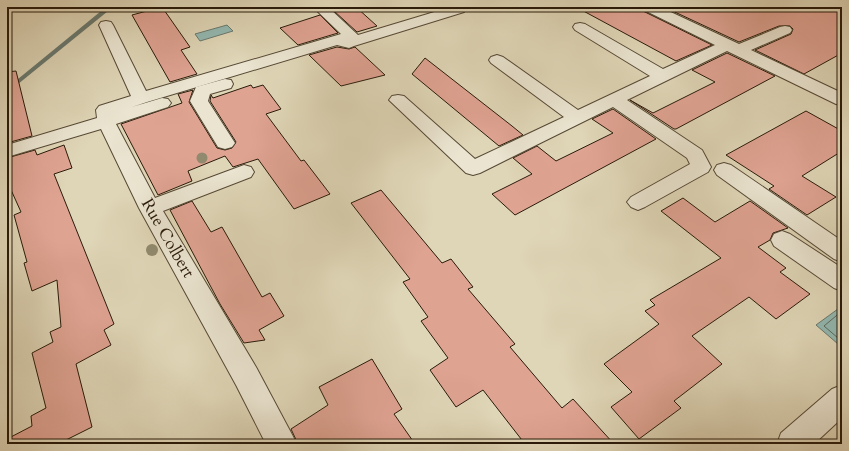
<svg xmlns="http://www.w3.org/2000/svg" width="849" height="451" font-family="Cardo,serif">
<rect width="100%" height="100%" fill="#dfd6b7"/>
<filter id="stains"><feTurbulence type="fractalNoise" baseFrequency=".005" numOctaves="4"/><feColorMatrix values="0 0 0 0 .2 0 0 0 0 .09 0 0 0 0 .02 0 0 0 .5 -.17"/></filter>
<radialGradient id="worn" r=".72"><stop offset=".6" stop-color="#630" stop-opacity="0"/><stop offset="1" stop-color="#630" stop-opacity=".3"/></radialGradient>
<g fill="#93b9b2" stroke="#69796f">
<polygon points="227,25 233,31 200,41 195,34"/>
<polygon points="842,306 842,341 838,344 816,325"/>
</g>
<g fill="none" stroke-linecap="round" stroke-linejoin="round">
<polyline stroke="#5e6a5e" stroke-width="1" points="842,311 824,326 838,338 842,338"/>
<polygon fill="#69796f" fill-rule="evenodd" points="106,7 113,7 7,93 7,88"/>
</g>
<g fill="#dfa392" stroke="#291a0a">
<polygon points="162,7 190,47 181,50 197,74 170,82 132,15"/>
<polygon points="347,7 356,7 377,26 357,32 334,11"/>
<polygon points="576,7 641,7 643,11 712,45 676,61"/>
<polygon points="664,7 842,7 842,53 804,74 755,50 791,34 793,29 790,26 779,26 739,42"/>
<polygon points="320,15 338,33 298,45 280,28"/>
<polygon points="337,47 349,49 355,47 385,75 341,86 309,55"/>
<polygon points="727,53 775,76 676,129 674,129 630,100 653,113 715,82 692,70"/>
<polygon points="425,58 512,126 523,135 499,146 412,74"/>
<polygon points="16,71 32,136 7,143 7,72"/>
<polygon points="251,85 253,88 263,85 281,109 266,114 301,161 304,160 330,194 294,209 258,159 233,167 225,156 188,171 192,181 158,195 121,124 182,103 178,94 193,90 189,102 217,148 225,150 232,148 236,142 210,101 211,95 213,98"/>
<polygon points="613,109 656,139 515,215 492,194 532,174 513,158 537,146 556,161 613,133 592,119"/>
<polygon points="806,111 842,131 842,151 802,176 836,197 807,215 769,189 774,186 726,155"/>
<polygon points="64,145 72,168 54,174 114,324 104,330 111,345 76,364 92,427 58,444 7,444 7,439 32,426 31,416 46,408 32,353 53,342 50,332 61,327 57,280 32,291 24,263 27,262 14,215 21,212 7,181 7,158 35,150 37,155"/>
<polygon points="381,190 442,263 451,259 473,287 468,289 515,344 510,347 562,408 573,399 614,444 525,444 483,390 456,407 430,370 448,358 421,321 428,317 403,282 410,279 351,203"/>
<polygon points="683,198 715,222 750,201 788,228 773,233 770,240 758,247 786,268 780,272 810,294 776,319 749,297 692,336 722,364 674,401 681,408 639,439 611,407 632,392 604,364 659,324 645,311 655,305 650,300 721,258 661,211"/>
<polygon points="192,201 211,232 222,227 262,297 270,293 284,316 259,330 265,340 244,343 220,304 170,210"/>
<polygon points="372,359 402,409 394,414 415,444 298,444 291,429 328,405 319,387"/>
</g>
<g fill="none" stroke-linecap="round" stroke-linejoin="round">
<defs>
<g id="minor">
<polygon points="313,7 328,7 358,35 451,7 465,7 466,9 464,12 354,46 349,48 337,45 147,102 132,107 162,98 168,99 171,103 168,107 116,124 155,198 244,165 251,167 254,172 251,177 163,211 256,367 297,444 266,444 236,385 139,208 101,129 7,157 7,145 97,118 96,110 99,106 131,96 99,25 101,22 106,21 111,22 113,25 146,91 341,34"/>
<polygon points="642,7 660,7 739,44 780,27 785,26 790,27 792,30 790,33 751,50 842,93 842,105 836,104 727,51 627,100 702,150 711,167 708,172 645,207 638,210 631,207 627,202 631,197 690,164 687,158 613,107 480,173 473,175 466,173 389,100 392,96 398,95 404,96 475,159 564,117 491,63 489,60 491,57 497,55 503,57 578,110 650,76 575,30 573,27 575,24 580,23 585,24 663,69 715,45 644,10"/>
<polygon points="225,79 231,80 233,84 231,88 210,94 208,101 235,143 232,147 225,149 218,147 190,101 196,87"/>
<polygon points="724,163 731,165 842,241 842,262 834,259 717,175 714,170 717,165"/>
<polygon points="782,231 790,234 842,268 842,291 834,288 774,246 771,240 774,234"/>
<polygon points="842,385 842,418 814,444 777,444 781,433 832,389"/>
</g>
</defs>
<use href="#minor" stroke="#564935" stroke-width="2"/>
<use href="#minor" fill="#eae4d0" fill-rule="evenodd"/>
</g>
<g fill="#918a6e">
<circle cx="202" cy="158" r="5.5"/>
<circle cx="152" cy="250" r="6"/>
</g>
<g text-anchor="middle" dominant-baseline="central" stroke-width="3.5" stroke-linejoin="round" paint-order="stroke">
<g font-size="17" fill="#291a0a" stroke="#eae4d0">
<text transform="translate(168 238) rotate(60)">Rue Colbert</text>
</g>
</g>
<rect width="849" height="451" fill="none" stroke="#dfd6b7" stroke-width="24"/>
<rect x="8" y="8" width="833" height="435" fill="none" stroke="#291a0a" stroke-width="2"/>
<rect x="12" y="12" width="825" height="427" fill="none" stroke="#291a0a"/>
<rect width="100%" height="100%" filter="url(#stains)"/>
<rect width="100%" height="100%" fill="url(#worn)"/>
</svg>
